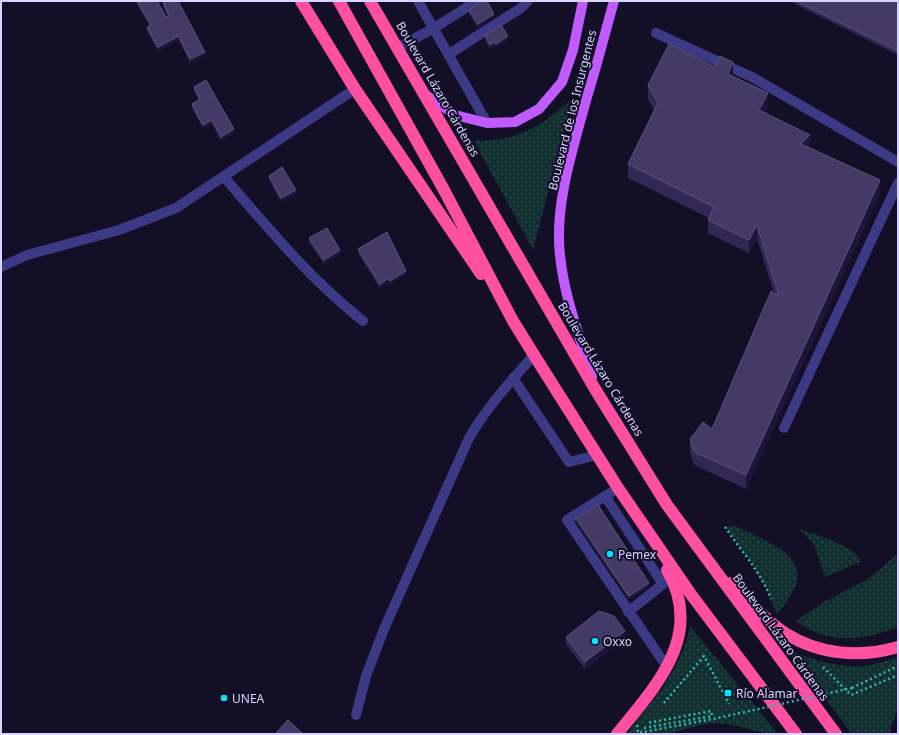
<svg xmlns="http://www.w3.org/2000/svg" width="899" height="735" font-family="'Noto Sans',sans-serif">
<defs>
<pattern id="green-dots" width="8" height="8" patternUnits="userSpaceOnUse"><rect width="8" height="8" fill="#12302f"/><path d="M2 2h.1M6 6h.1" fill="none" stroke="#344d4e" stroke-width="1.8" stroke-linecap="round"/></pattern>
</defs>
<rect width="100%" height="100%" fill="#130f26"/>
<g fill="url(#green-dots)">
<path d="M573,97L533,250L474,141C518,141 542,127 573,97Z"/>
<path d="M735,526C755,536 805,552 797,582C793,594 784,605 777,615L768,592L751,562L725,527Z"/>
<path d="M800,529C813,534 861,548 860,562L825,577L814,544Z"/>
<path d="M898,554V627C863,641 827,645 796,621L824,602L868,579Z"/>
<path d="M690,626L778,734C758,734 739,724 718,723C698,723 682,732 663,734C651,735 638,734 626,734C653,700 682,669 690,626Z"/>
<path d="M788,650C813,660 838,668 865,666C876,664 887,660 898,657V709L891,726L890,734H852Z"/>
</g>
<g fill="none" stroke-linecap="round" stroke-linejoin="round">
<g stroke="#2fb8b0" stroke-width="2.5" stroke-dasharray="2 3" stroke-linecap="butt">
<path d="M725,527C741,551 761,572 771,599"/>
<polyline points="823,667 851,695 898,675"/>
<polyline points="852,688 898,666"/>
<polyline points="664,703 704,656 729,704"/>
<polyline points="644,728 712,716 711,711 647,723"/>
</g>
<g stroke="#3d3a85" stroke-width="10">
<polyline points="418,1 487,123"/>
<polyline points="656,33 752,77 898,162"/>
<polyline points="397,48 434,28 477,1"/>
<polyline points="449,54 521,8 528,1"/>
<path d="M224,177C269,229 309,278 363,321"/>
<polyline points="1,267 27,255 119,230 176,208 355,89"/>
<polyline points="513,378 569,462 597,455"/>
<polyline points="784,428 898,183"/>
<polyline points="618,488 567,520 667,667"/>
<polyline points="605,496 663,584 628,612"/>
<path d="M356,715L366,676L384,629L469,438C487,407 510,382 534,355"/>
</g>
<g stroke="#c25bff" stroke-width="10">
<polyline points="426,95 455,115 487,123 515,122 539,109 562,82 573,50 583,1"/>
<path d="M592,377C580,337 564,297 560,255C554,204 574,145 587,97C597,65 605,33 614,1"/>
</g>
<g stroke="#ff4fa3" stroke-width="12">
<polyline points="301,1 355,89 481,274"/>
<polyline points="339,1 444,190 513,321 534,355 618,488 690,593 796,734"/>
<polyline points="370,1 595,389 667,505 836,734"/>
<path d="M731,583C748,599 765,621 785,633C819,655 860,658 898,647"/>
<path d="M617,734C656,686 705,635 667,570"/>
</g>
<polyline stroke="#2fb8b0" stroke-width="2.5" stroke-dasharray="2 3" stroke-linecap="butt" points="637,725 638,733 718,718 852,688"/>
</g>
<g fill="#312854">
<polygon points="137,1 157,1 166,17 168,16 163,6 163,3 205,56 190,63 179,40 158,51 147,31 147,27 150,26 137,4"/>
<polygon points="789,1 898,1 898,55"/>
<polygon points="469,10 494,17 478,28 469,14"/>
<polygon points="485,35 508,40 496,47 495,46 490,49 485,39"/>
<polygon points="733,76 768,106 765,112 810,148 880,193 746,489 694,465 690,453 690,439 712,429 774,293 757,239 749,253 708,233 708,220 709,218 628,178 628,164 654,110 648,99 648,85"/>
<polygon points="194,87 234,133 221,141 212,124 203,128 192,108 192,104 199,100 194,91"/>
<polygon points="269,176 296,194 281,202 269,179"/>
<polygon points="309,238 340,254 324,264 309,242"/>
<polygon points="358,249 406,274 390,284 389,282 380,288 358,253"/>
<polygon points="576,518 649,587 629,599 576,522"/>
<polygon points="566,637 625,638 585,669 566,644"/>
</g>
<g fill="#1d163a">
<polygon points="494,14 494,17 478,28 478,24"/>
<polygon points="179,36 179,40 158,51 158,47"/>
<polygon points="508,36 508,40 496,47 496,44"/>
<polygon points="495,42 495,46 490,49 490,45"/>
<polygon points="205,52 205,56 190,63 190,59"/>
<polygon points="733,62 733,76 728,87 728,74"/>
<polygon points="768,93 768,106 759,123 759,110"/>
<polygon points="212,120 212,124 203,128 203,125"/>
<polygon points="234,129 234,133 221,141 221,137"/>
<polygon points="810,135 810,148 801,158 801,144"/>
<polygon points="880,180 880,193 746,489 746,475"/>
<polygon points="296,190 296,194 281,202 281,198"/>
<polygon points="757,225 757,239 749,253 749,240"/>
<polygon points="340,250 340,254 324,264 324,260"/>
<polygon points="406,271 406,274 390,284 390,281"/>
<polygon points="389,278 389,282 380,288 380,284"/>
<polygon points="649,583 649,587 629,599 629,596"/>
<polygon points="625,631 625,638 585,669 585,662"/>
</g>
<g fill="#433a66" stroke="#5a527e">
<polygon points="137,1 157,1 166,17 169,15 163,3 167,1 178,1 205,52 190,59 179,36 158,47 147,27 151,25"/>
<polygon points="482,1 487,1 494,14 478,24 469,10"/>
<polygon points="796,1 898,1 898,51"/>
<polygon points="501,25 508,36 496,44 495,42 490,45 485,35"/>
<polygon points="669,44 715,67 720,56 733,62 728,74 768,93 759,110 810,135 801,144 880,180 746,475 694,452 690,439 703,422 712,429 771,291 779,296 757,225 749,240 708,220 714,207 628,164 658,103 648,85"/>
<polygon points="206,80 234,129 221,137 212,120 203,125 192,104 200,99 194,87"/>
<polygon points="282,167 296,190 281,198 269,176"/>
<polygon points="327,228 340,250 324,260 309,238"/>
<polygon points="387,232 406,271 390,281 389,278 380,284 358,249"/>
<polygon points="598,505 649,583 629,596 576,518"/>
<polygon points="599,611 614,616 625,631 585,662 566,637"/>
<polygon points="288,720 303,734 275,734"/>
</g>
<g fill="#00e5ff" stroke="#130f26" stroke-width="1.5">
<circle cx="610" cy="554" r="4"/>
<circle cx="595" cy="641" r="4"/>
<rect x="724" y="689" width="8" height="8" rx="2"/>
<circle cx="224" cy="698" r="4"/>
</g>
<g text-anchor="middle" dominant-baseline="central" stroke-width="4" stroke-linejoin="round" paint-order="stroke">
<g font-size="12" fill="#d9d4ff" stroke="#130f26">
<text transform="translate(438 89) rotate(60)">Boulevard Lázaro Cárdenas</text>
<text transform="translate(572 110) rotate(-76)">Boulevard de los Insurgentes</text>
<text transform="translate(601 369) rotate(59)">Boulevard Lázaro Cárdenas</text>
<text transform="translate(781 637) rotate(54)">Boulevard Lázaro Cárdenas</text>
</g>
<g font-size="12" fill="#d9d4ff" stroke="#130f26" text-anchor="start">
<text x="618" y="554">Pemex</text>
<text x="603" y="641">Oxxo</text>
<text x="736" y="693">Río Alamar</text>
<text x="232" y="698">UNEA</text>
</g>
</g>
<rect width="899" height="735" fill="none" stroke="#d9d4ff" stroke-width="4"/>
</svg>
